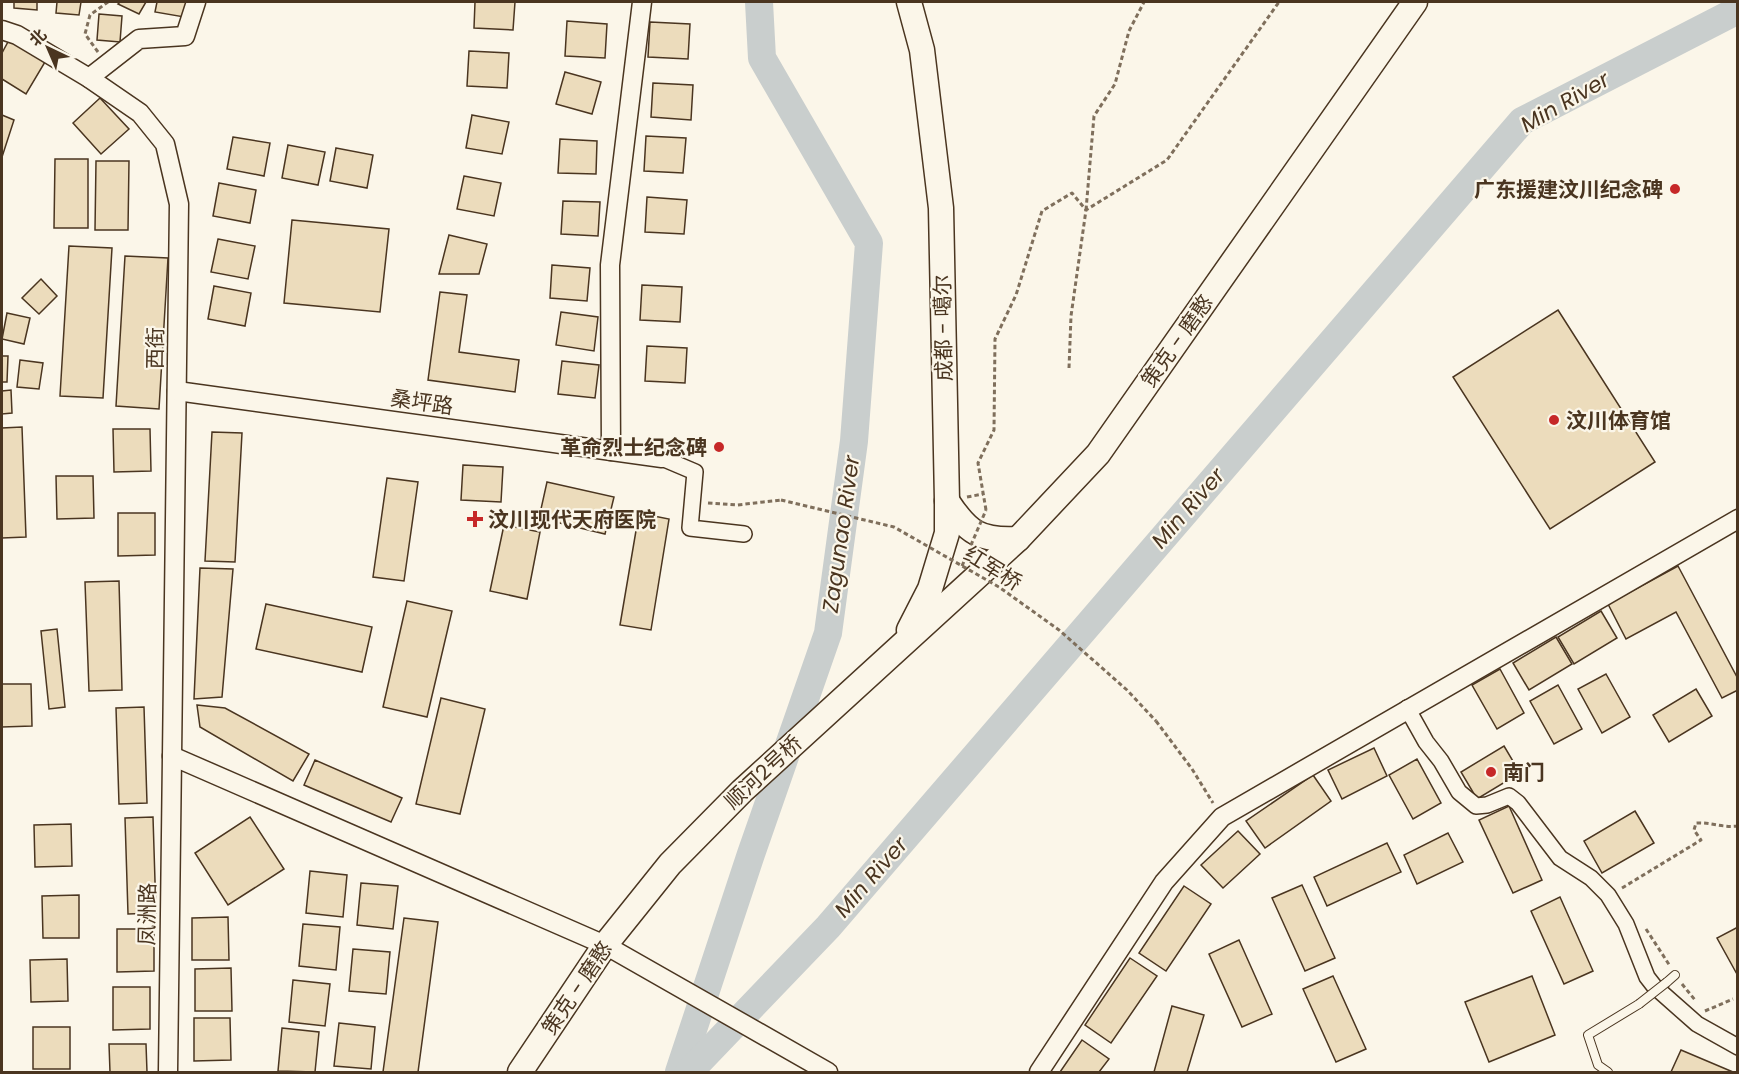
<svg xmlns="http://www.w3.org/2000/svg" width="1739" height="1074" font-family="Poppins,'Noto Sans SC',sans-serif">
<rect width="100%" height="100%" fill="#fbf6e9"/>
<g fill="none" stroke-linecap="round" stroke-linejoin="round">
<g stroke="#c9cecd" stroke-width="28">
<polyline points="679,1072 751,854 828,633 854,441 869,243 762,58 759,2"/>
<polyline points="689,1072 828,927 1522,121 1738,10"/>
</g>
</g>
<g fill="#ecdcbc" stroke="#4a3520" stroke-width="1.5">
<polygon points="14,2 37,2 37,10 14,8"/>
<polygon points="57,2 81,2 79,15 56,13"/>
<polygon points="120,2 146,2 139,14 118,4"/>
<polygon points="157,2 187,2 184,17 155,12"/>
<polygon points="475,2 515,2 513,30 474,28"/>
<polygon points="99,14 122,16 120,42 97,40"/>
<polygon points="567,21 607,24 605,58 565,56"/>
<polygon points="650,22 690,24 688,59 648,57"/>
<polygon points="9,40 45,62 26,94 2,79 2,53"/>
<polygon points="469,51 509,53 507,88 467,86"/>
<polygon points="565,72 601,82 592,114 556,104"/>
<polygon points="653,83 693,85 691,120 651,117"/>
<polygon points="100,98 129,129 101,154 73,123"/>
<polygon points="2,115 14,120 2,157"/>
<polygon points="472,115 509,122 502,154 466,148"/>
<polygon points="646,136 686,138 683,173 644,171"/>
<polygon points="233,137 270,143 264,176 227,169"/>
<polygon points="560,139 597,141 596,174 558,173"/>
<polygon points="288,145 325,152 318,185 282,178"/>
<polygon points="336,148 373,155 367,188 330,181"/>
<polygon points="55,159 88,159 88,228 54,228"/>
<polygon points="96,161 129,161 128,230 95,230"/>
<polygon points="464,176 501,183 494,216 457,209"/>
<polygon points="219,183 256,190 250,223 213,216"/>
<polygon points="647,197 687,200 684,234 645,232"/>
<polygon points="563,201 600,202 598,236 561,234"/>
<polygon points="292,220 389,229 380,312 284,303"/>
<polygon points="449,235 487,244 479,274 439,274"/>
<polygon points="218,239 255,246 248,279 211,272"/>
<polygon points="69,246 112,248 103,398 60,396"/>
<polygon points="125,256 168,258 159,409 116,406"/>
<polygon points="552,265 590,268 587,301 550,298"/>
<polygon points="41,279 57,296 39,314 22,298"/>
<polygon points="642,285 682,287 680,322 640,320"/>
<polygon points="214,286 251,293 245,326 208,319"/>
<polygon points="440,292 467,295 459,352 519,360 515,392 428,380"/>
<polygon points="1558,310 1655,462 1550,529 1453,377"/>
<polygon points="561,312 598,317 594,351 556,345"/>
<polygon points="7,313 30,318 24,344 2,339"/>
<polygon points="647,346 687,348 685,383 645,381"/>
<polygon points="2,356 8,356 7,382 2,382"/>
<polygon points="20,360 43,363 39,389 17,387"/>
<polygon points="562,361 599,365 595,398 558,394"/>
<polygon points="11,390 12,413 2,414 2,391"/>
<polygon points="22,427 26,537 2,538 2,428"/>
<polygon points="113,429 150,429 151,471 114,472"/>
<polygon points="212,432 242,433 235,562 205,561"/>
<polygon points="463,465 503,467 501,502 461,500"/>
<polygon points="56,476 93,476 94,518 57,519"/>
<polygon points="387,478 418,482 404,581 373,577"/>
<polygon points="547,482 614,497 605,534 539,518"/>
<polygon points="118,513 155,513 155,555 118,556"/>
<polygon points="639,513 669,519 651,630 620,625"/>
<polygon points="504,525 540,532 527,599 490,591"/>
<polygon points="1678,566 1738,679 1738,690 1722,698 1676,612 1626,639 1608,604"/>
<polygon points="200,568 233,569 222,697 194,699"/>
<polygon points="119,581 122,690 89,691 85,582"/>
<polygon points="407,601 452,611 427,717 383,707"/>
<polygon points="266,604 372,627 362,672 256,649"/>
<polygon points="1601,611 1617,638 1574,664 1558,637"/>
<polygon points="57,629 65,707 49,709 41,631"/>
<polygon points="1556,637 1572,664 1529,690 1513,663"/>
<polygon points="1500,669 1524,713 1497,729 1472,685"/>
<polygon points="1606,674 1630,717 1602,733 1578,689"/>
<polygon points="2,684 31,684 32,726 2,727"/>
<polygon points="1558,685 1582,729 1554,744 1530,701"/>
<polygon points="1696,689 1712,716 1669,742 1653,715"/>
<polygon points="441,698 485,709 460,814 416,804"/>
<polygon points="197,705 225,708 309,754 293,781 200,727"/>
<polygon points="144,707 147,803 119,804 116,708"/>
<polygon points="1504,746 1520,773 1477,799 1461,772"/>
<polygon points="1374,748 1387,776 1342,799 1328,770"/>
<polygon points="1417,759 1441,803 1413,819 1389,775"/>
<polygon points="315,760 402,798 391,822 304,785"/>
<polygon points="1313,775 1331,801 1265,848 1246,821"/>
<polygon points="1509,806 1542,880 1513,893 1479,820"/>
<polygon points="1635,811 1654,843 1602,873 1584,841"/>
<polygon points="153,817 156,913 128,914 125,818"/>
<polygon points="250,817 284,869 228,905 195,853"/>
<polygon points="71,824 72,866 35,867 34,825"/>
<polygon points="1238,831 1260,854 1223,888 1201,865"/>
<polygon points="1448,833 1463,862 1417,884 1404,855"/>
<polygon points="1387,843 1401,872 1327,906 1314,877"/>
<polygon points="310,871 347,875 343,917 306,913"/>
<polygon points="361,883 398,886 393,929 357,925"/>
<polygon points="1302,885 1335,958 1305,971 1272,898"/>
<polygon points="1184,886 1211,904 1166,971 1139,953"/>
<polygon points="79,895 79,938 43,938 42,896"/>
<polygon points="1560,897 1593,971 1564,984 1531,911"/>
<polygon points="228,917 229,960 192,960 192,918"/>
<polygon points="404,918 438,922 418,1072 383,1072"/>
<polygon points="303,924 340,927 336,970 299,966"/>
<polygon points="1738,927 1738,976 1717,938"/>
<polygon points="117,929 154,929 154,971 117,972"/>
<polygon points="1239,940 1272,1014 1242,1027 1209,954"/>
<polygon points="353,949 390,952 386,994 349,991"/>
<polygon points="1130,958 1157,976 1111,1043 1085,1025"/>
<polygon points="67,959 68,1001 31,1002 30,960"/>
<polygon points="231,968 232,1011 195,1011 195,969"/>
<polygon points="1333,976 1366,1049 1336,1062 1303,989"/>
<polygon points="1532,976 1555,1035 1489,1062 1465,1002"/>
<polygon points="293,980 330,984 325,1026 289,1022"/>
<polygon points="113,987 150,987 150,1029 113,1030"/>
<polygon points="1172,1006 1204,1015 1187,1072 1154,1072"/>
<polygon points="194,1018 230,1018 231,1060 194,1061"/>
<polygon points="339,1023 375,1027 371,1069 334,1066"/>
<rect x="33" y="1027" width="37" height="42"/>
<polygon points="282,1028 319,1032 315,1072 278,1071"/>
<polygon points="1082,1040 1109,1059 1099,1072 1060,1072"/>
<polygon points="109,1044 146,1044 147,1072 110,1072"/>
<polygon points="1681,1050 1733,1072 1671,1072"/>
</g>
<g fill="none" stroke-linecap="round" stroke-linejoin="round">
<defs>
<g id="service">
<polyline points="1667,982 1675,975"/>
<polyline points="1608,1072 1598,1065 1588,1035 1639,1004"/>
</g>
<g id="minor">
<polyline points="662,458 695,472 690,528 744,534"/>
<polyline points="1407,708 1426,742 1441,761 1459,792 1476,806 1487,805 1509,796 1518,803 1560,858 1591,878 1608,895 1626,924 1647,977 1654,986 1697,1024 1738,1047"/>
</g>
<g id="tertiary">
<polyline points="2,30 17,35 89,78 140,113 165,144 179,204 168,1072"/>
<polyline points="89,78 139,39 185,36 196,2"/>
<polyline points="177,391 662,458"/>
<polyline points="611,451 610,265 642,2"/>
<polyline points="172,756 605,945 828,1072"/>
<polyline points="1039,1072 1164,882 1222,817 1738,519"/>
</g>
<g id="trunk">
<path d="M947,501C968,533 980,541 1018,539"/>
<polyline points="909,630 930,589 947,533 947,501 941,208 922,50 909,2"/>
<polyline points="520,1072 605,945 670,864 742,791 1018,539 1098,454 1415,2"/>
</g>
</defs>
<use href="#service" stroke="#4a3520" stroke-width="10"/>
<use href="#minor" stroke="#4a3520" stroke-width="18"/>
<use href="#tertiary" stroke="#4a3520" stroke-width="21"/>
<use href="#trunk" stroke="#4a3520" stroke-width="27"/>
<g stroke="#7f6f5c" stroke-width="3" stroke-dasharray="4.5 3" stroke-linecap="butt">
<polyline points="98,52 85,34 90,15 108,2"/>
<polyline points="1086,210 1094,116 1115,84 1129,31 1144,2"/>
<polyline points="1069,368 1071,316 1086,210 1167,160 1279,2"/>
<polyline points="967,497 983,494"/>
<polyline points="708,503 737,505 781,500"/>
<polyline points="986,510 978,463 994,430 995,339 1016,295 1042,211 1072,193 1086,210"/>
<polyline points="1156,721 1192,769 1213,803"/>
<path d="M1622,888L1701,840L1694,830L1696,823C1710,822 1723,828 1738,826"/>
<polyline points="1646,929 1670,966"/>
<polyline points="1682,984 1695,1000"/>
<polyline points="1705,1011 1733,999"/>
</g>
<use href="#service" stroke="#fbf6e9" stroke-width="8"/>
<use href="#minor" stroke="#fbf6e9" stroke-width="15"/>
<use href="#tertiary" stroke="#fbf6e9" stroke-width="18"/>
<use href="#trunk" stroke="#fbf6e9" stroke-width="24"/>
<defs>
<polyline id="service-bridge" points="1639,1004 1667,982"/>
</defs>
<use href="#service-bridge" stroke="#4a3520" stroke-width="10" stroke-linecap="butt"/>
<g stroke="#7f6f5c" stroke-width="3" stroke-dasharray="4.5 3" stroke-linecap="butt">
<polyline points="781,500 894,527 999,587 1059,630 1127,690 1156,721"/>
<polyline points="962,566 986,510"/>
</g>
<use href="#service-bridge" stroke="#fbf6e9" stroke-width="8"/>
</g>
<g fill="#c62828" stroke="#fbf6e9" stroke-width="2">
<circle cx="1675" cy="189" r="6"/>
<circle cx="1554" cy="420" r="6"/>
<circle cx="719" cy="447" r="6"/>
<path d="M472 510h6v6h6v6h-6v6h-6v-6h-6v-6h6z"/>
<circle cx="1491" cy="772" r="6"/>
</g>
<g text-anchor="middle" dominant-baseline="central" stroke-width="4.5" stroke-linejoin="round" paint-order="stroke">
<g font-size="21" font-weight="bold" fill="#4a3520" stroke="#fbf6e9" text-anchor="start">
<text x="1663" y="189" text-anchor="end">广东援建汶川纪念碑</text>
<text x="1566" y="420">汶川体育馆</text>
<text x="707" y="447" text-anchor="end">革命烈士纪念碑</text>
<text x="488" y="519">汶川现代天府医院</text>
<text x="1503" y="772">南门</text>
</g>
<g font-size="21" fill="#4a3520" stroke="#fbf6e9">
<text transform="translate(943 328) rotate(-91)">成都 - 噶尔</text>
<text transform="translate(1177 341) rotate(-55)">策克 - 磨憨</text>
<text transform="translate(155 348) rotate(-89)">西街</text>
<text transform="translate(422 402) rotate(8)">桑坪路</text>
<text transform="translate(993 568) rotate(32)">红军桥</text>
<text transform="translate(763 772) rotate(-43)">顺河2号桥</text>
<text transform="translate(147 914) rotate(-89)">凤洲路</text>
<text transform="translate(577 988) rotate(-56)">策克 - 磨憨</text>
</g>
<g font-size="22" font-style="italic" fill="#4a3520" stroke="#fbf6e9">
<text transform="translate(1565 102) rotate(-30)">Min River</text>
<text transform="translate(1188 508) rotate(-49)">Min River</text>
<text transform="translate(841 534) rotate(-82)">Zagunao River</text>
<text transform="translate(871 877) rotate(-49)">Min River</text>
</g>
</g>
<rect width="1739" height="1074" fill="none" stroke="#4a3520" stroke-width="6"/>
<g transform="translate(48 48) rotate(316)" stroke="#fbf6e9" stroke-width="4.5" paint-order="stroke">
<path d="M0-4.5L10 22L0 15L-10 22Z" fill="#4a3520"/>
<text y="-9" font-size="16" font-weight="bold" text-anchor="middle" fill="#4a3520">北</text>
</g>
</svg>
